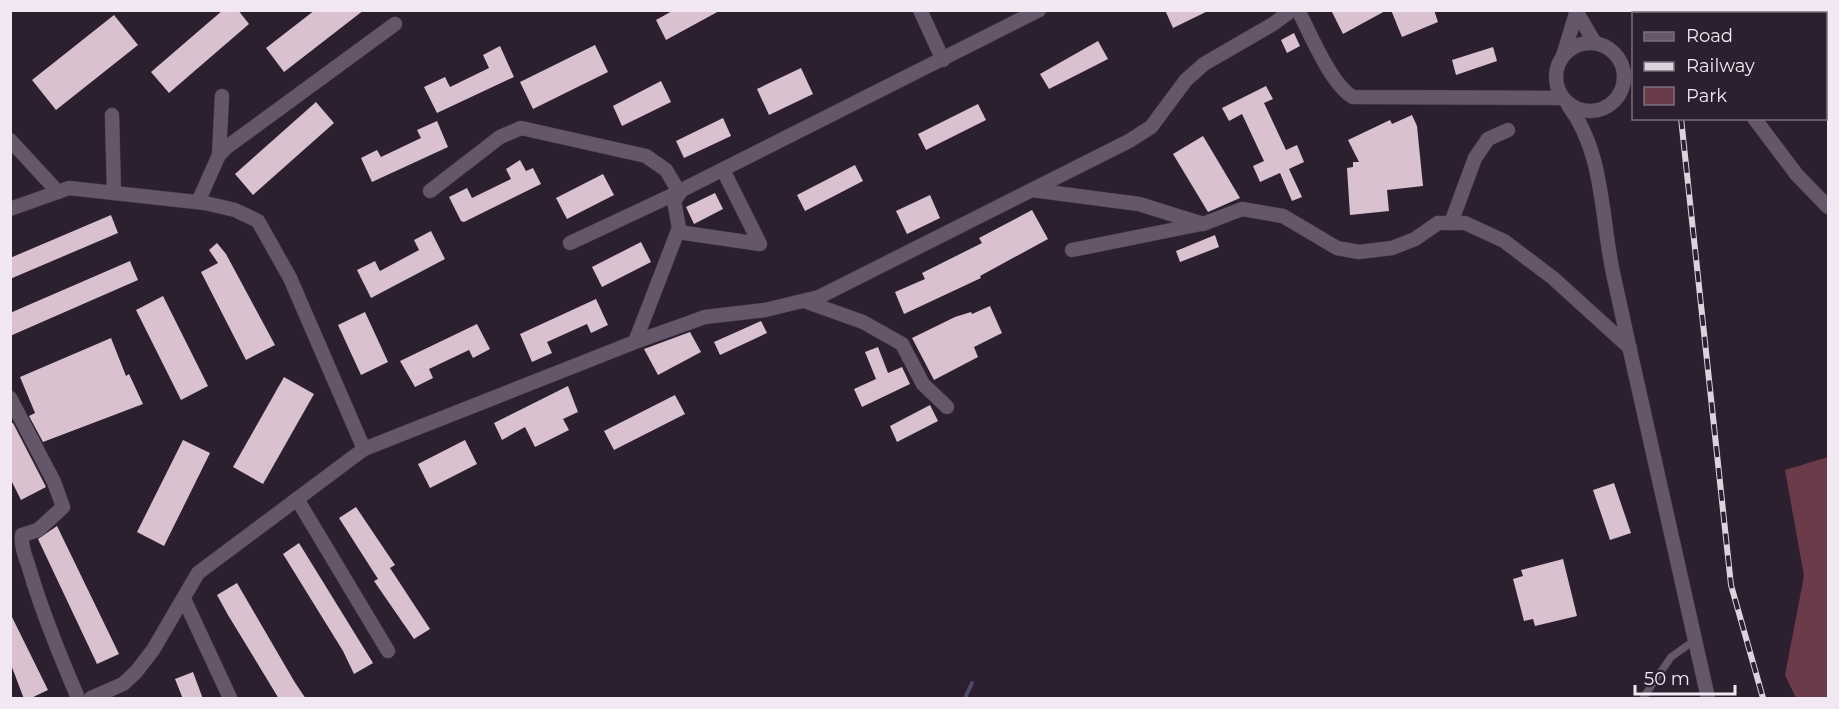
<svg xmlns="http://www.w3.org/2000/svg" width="1839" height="709" font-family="Montserrat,sans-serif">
<rect width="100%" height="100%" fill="#2c1f2f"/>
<polygon fill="#6c3b49" points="1828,457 1828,698 1796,698 1785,675 1804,576 1785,470"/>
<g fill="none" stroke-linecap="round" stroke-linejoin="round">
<polyline stroke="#4e496a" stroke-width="4" points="965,698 972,683"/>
</g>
<g fill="#d9c1d0">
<polygon points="223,10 238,10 249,24 169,93 151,72"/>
<polygon points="315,10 364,10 284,72 266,48"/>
<polygon points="674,10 721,10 666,40 656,20"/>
<polygon points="1165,10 1210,10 1173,28"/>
<polygon points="1331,10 1387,10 1343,34"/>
<polygon points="1391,10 1434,10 1438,22 1402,37"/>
<polygon points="114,15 138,45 56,110 32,80"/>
<polygon points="1294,33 1300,46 1287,53 1281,40"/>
<polygon points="1098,41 1108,59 1049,89 1040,74"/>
<polygon points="595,45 608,72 533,109 520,82"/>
<polygon points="500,46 514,77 437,113 424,87 445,77 450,87 489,68 483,55"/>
<polygon points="1493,47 1497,61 1456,75 1452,60"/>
<polygon points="801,68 813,94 769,115 757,89"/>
<polygon points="661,81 671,102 622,126 613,106"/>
<polygon points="1266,86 1273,99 1264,103 1286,150 1297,145 1304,162 1289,169 1302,197 1292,201 1280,173 1260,182 1253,166 1264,161 1242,114 1229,121 1222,108"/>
<polygon points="316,102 334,123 253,195 235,174"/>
<polygon points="978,104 986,120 926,150 918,134"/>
<polygon points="1412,115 1417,126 1423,186 1387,190 1389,211 1350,215 1347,168 1353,167 1353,162 1359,162 1348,140 1390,120 1392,124"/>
<polygon points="723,118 731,136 684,158 676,141"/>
<polygon points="437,121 448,147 372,182 361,158 377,150 381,157 421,138 417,130"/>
<polygon points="1203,136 1240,198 1208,212 1173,154"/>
<polygon points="520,160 526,171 533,168 541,184 464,222 461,221 449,197 467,188 472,198 511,179 506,169"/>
<polygon points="855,165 863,181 805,211 797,195"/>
<polygon points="603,174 614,195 567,219 556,198"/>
<polygon points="715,193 723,209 694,224 686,207"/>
<polygon points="930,195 940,218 907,234 896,211"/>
<polygon points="1032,210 1048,239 980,276 981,278 904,314 895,292 925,279 922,273 982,243 979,238"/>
<polygon points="111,215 118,233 10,279 10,258"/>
<polygon points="431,231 445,259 371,298 357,270 375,261 380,271 419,250 414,240"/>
<polygon points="1215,235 1219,247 1180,262 1176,251"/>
<polygon points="641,242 651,262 602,287 592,267"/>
<polygon points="217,243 226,254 275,345 246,360 201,272 218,263 209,250"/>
<polygon points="130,261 138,280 10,336 10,313"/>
<polygon points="163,296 208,386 181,400 136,310"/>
<polygon points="596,299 608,325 591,333 587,324 547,342 552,353 532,362 520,334"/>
<polygon points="990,306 1002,333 974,347 978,357 934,380 912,338 955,317 971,312 972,314"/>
<polygon points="365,312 388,362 361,375 338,325"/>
<polygon points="761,321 767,333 720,355 714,342"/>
<polygon points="477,324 490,349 473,358 469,350 429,369 433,378 415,387 400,361"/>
<polygon points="690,332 701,352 658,375 644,349"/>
<polygon points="111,338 126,376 129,374 143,404 43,442 29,416 35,413 20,377"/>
<polygon points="878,347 888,373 902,367 910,384 862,407 854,389 876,379 865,352"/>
<polygon points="284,377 314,394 263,484 233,467"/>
<polygon points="568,386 578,412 563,419 569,430 535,447 525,427 502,440 494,423"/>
<polygon points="675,395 685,414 614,450 604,431"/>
<polygon points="930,405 938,421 897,442 890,426"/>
<polygon points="13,423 46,487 21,500 10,478 10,424"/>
<polygon points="183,440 210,453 164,546 137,532"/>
<polygon points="465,440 477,464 430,488 418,464"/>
<polygon points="1614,483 1631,533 1610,540 1593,490"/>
<polygon points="356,507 395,565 390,568 430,629 414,639 374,581 378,579 339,518"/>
<polygon points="57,526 119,654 97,664 38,539"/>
<polygon points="299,543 373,663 354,674 343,651 283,554"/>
<polygon points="1563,559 1577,616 1535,626 1533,619 1524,621 1513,579 1523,576 1521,570"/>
<polygon points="237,583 294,681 306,699 279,699 228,615 217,595"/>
<polygon points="10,613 48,690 29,699 24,699 10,662"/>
<polygon points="193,672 203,699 183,699 175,679"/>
</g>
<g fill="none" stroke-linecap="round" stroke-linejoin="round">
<defs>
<polyline id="lane" points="1643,698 1671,657 1695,640"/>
<g id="street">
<polyline points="920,10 943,60"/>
<path d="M1298,10C1310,33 1331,85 1353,97L1562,98"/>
<polyline points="1576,11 1595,43"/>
<polyline points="1691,14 1693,10"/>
<polyline points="1755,14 1757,10"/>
<circle cx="1590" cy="77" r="34"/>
<polyline points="1563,56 1577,10"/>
<polyline points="1826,79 1828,80"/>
<path d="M1568,105C1604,152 1601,217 1613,273C1644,415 1676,557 1708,698"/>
<polyline points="112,115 114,193"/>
<polyline points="1754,118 1797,175 1828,207"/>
<polyline points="10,140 58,192"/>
<polyline points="219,155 222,96"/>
<polyline points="1032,190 1139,204 1203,224 1242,209 1283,216 1337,248 1359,252 1392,248 1415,239 1438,223 1465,223 1504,241 1553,278 1630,348"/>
<polyline points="430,191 500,137 521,128 646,156 666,170 679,192 570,243"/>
<polyline points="198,202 219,155 227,147 395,24"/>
<polyline points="10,209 69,188 205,203 235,210 258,221 290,278 364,449"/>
<polyline points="1451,223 1475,158 1488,139 1508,130"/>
<polyline points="678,232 760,244 723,170"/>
<polyline points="1072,250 1201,224"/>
<polyline points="804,301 863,322 902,344 923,384 947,407"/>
<polyline points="635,342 705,317 765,310 819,297 1129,141 1151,127 1186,80 1204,64 1273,24 1292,10"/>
<path d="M10,398L54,482L63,507L38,530L22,535C21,549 26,557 30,571C43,615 60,656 78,698"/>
<polyline points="297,499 388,651"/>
<polyline points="184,599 230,698"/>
<polyline points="91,698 123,684 136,672 153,650 198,573 364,449 635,342 679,228 674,201 682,190 1039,10"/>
</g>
</defs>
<use href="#lane" stroke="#493e4c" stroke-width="8"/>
<use href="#street" stroke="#493e4c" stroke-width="15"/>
<use href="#lane" stroke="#655669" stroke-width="7"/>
<use href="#street" stroke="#655669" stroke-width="14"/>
<defs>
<g id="rail">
<polyline points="1667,10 1668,14"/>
<polyline points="1681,118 1731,585 1763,698"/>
</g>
</defs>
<use href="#rail" stroke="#dcd3de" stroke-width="6"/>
<use href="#rail" stroke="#2c1f2f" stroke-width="4" stroke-dasharray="11" stroke-linecap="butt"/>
</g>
<rect width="1839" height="709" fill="none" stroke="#f1e8f3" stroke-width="24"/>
<rect x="1632" y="12" width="195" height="108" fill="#2c1f2f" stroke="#7b6f7d" stroke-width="1.5"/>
<rect x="1644" y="32" width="30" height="9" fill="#655669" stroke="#7b6f7d" stroke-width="1.5"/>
<text x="1686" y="42" font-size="18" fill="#f1e8f3">Road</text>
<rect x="1644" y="62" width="30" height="9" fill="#dcd3de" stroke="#7b6f7d" stroke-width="1.5"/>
<text x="1686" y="72" font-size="18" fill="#f1e8f3">Railway</text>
<rect x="1644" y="87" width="30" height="18" fill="#6c3b49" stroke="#7b6f7d" stroke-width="1.5"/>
<text x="1686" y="102" font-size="18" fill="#f1e8f3">Park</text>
<path d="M1635 685v9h100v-9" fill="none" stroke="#f1e8f3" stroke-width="3"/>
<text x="1644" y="685" font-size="18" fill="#f1e8f3" stroke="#2c1f2f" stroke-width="4.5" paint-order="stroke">50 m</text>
</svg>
